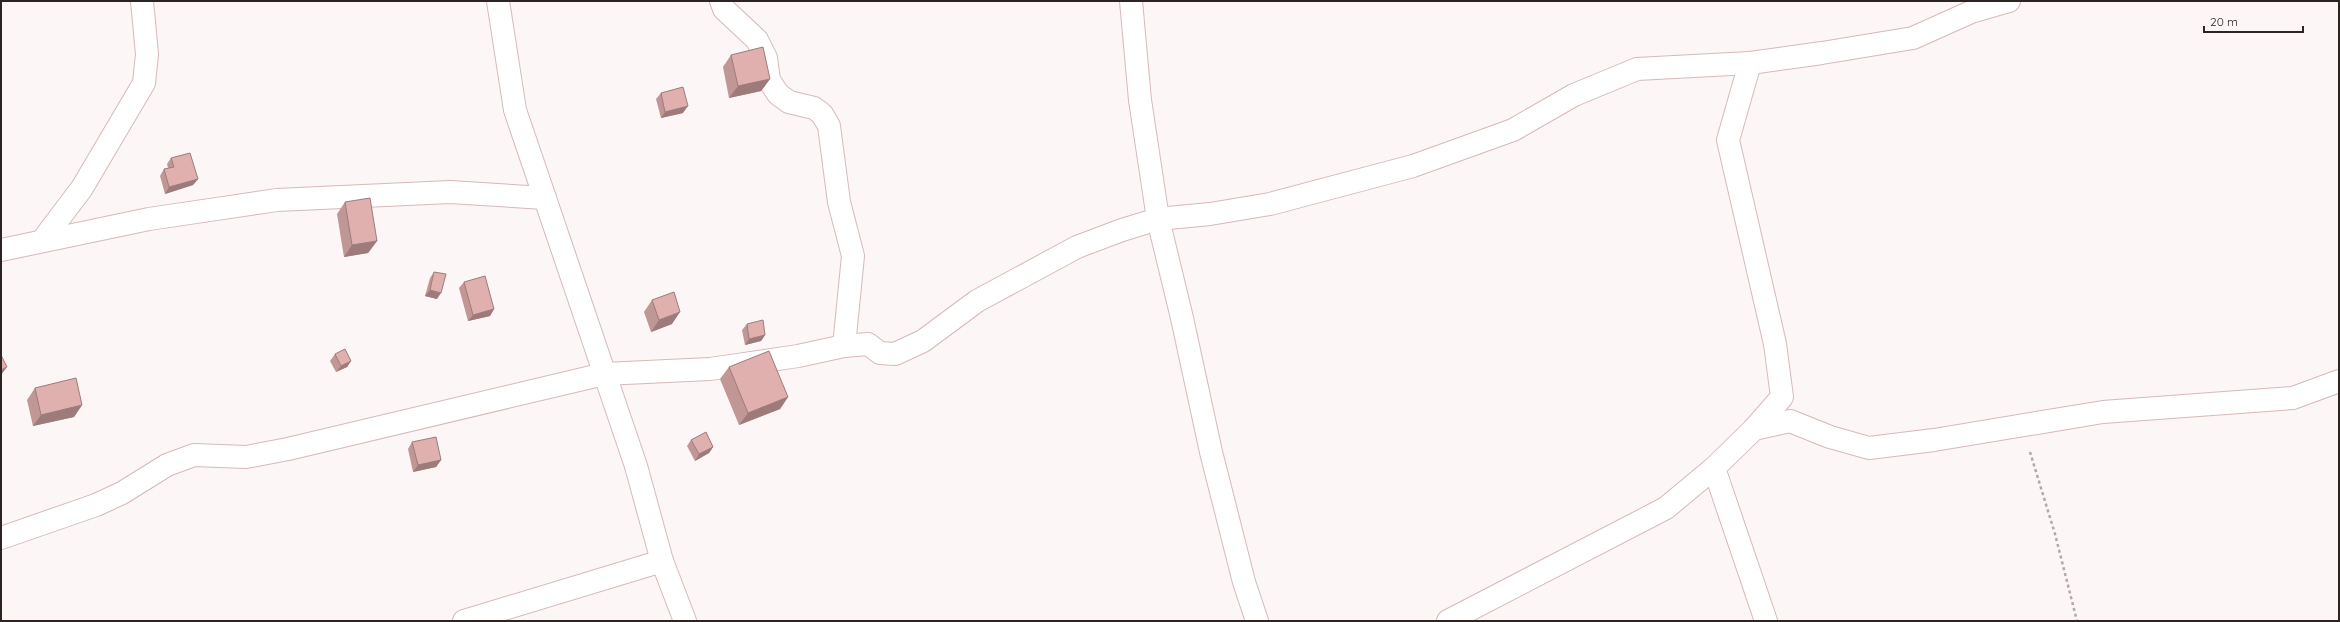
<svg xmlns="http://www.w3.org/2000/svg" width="2340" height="622" font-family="Quicksand,sans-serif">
<rect width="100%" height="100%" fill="#fcf6f6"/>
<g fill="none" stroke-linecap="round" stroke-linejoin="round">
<defs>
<g id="minor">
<polyline points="498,1 515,110 636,466 662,561 685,621"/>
<polyline points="721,1 724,9 757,40 766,58 769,80 778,94 789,102 814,108 822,114 829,126 839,202 853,256 844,346"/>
<polyline points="1131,1 1140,100 1158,219 1182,318 1211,452 1244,582 1257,621"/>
<polyline points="42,241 82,188 144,83 147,54 142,1"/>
<polyline points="1,250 149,219 277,200 450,192 545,198"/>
<polyline points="1754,429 1790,421 1830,437 1869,448 1934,440 2103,412 2293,398 2339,381"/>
<polyline points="1714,468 1766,621"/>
<polyline points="1,538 96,505 122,493 167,465 194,455 246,457 288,449 604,374 710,369 798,356 844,346 868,344 880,353 895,354 923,341 977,301 1077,247 1122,230 1158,219 1210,214 1270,204 1413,166 1513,130 1574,95 1637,69 1750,63 1822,53 1913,38 1971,12 2009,1"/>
<polyline points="464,621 662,561"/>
<polyline points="1448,621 1666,508 1714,468 1754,429 1782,397 1775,344 1728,140 1750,63"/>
</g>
</defs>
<use href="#minor" stroke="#d5bab9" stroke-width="24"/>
<polyline stroke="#b1a9a9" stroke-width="2.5" stroke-dasharray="3 3" stroke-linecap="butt" points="2030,452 2055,534 2077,621"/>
<use href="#minor" stroke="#fff" stroke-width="22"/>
</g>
<g fill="#c19796">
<polygon points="731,55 770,79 761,91 729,98 723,67"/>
<polygon points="661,93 683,113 661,118 656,99"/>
<polygon points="171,158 198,179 193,185 165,194 160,176 164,169 168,168 167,164"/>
<polygon points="345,202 377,241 368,253 344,257 337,214"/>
<polygon points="434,272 437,299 425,296 430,278"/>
<polygon points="464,282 494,309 490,316 468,321 459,288"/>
<polygon points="652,300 672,324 651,332 644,312"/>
<polygon points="747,324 765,335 761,341 745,345 742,330"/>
<polygon points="335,354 351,361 347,367 336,372 330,361"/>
<polygon points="729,367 788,397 780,409 739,425 720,379"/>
<polygon points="35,388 82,405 74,417 33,426 27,400"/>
<polygon points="691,440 713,447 709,453 695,461 687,446"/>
<polygon points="412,442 441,460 436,467 413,472 408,449"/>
</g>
<g fill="#9d7b7a">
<polygon points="770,79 761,91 729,98 738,86"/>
<polygon points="688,106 683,113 661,118 665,112"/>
<polygon points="198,179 193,185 165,194 169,187"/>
<polygon points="377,241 368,253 344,257 352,245"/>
<polygon points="430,290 441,293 437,299 425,296"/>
<polygon points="494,309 490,316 468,321 473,315"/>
<polygon points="680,312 672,324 651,332 659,320"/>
<polygon points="765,335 761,341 745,345 749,339"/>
<polygon points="351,361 347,367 336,372 341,366"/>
<polygon points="7,367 1,375 1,370"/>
<polygon points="788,397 780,409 739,425 748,413"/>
<polygon points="82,405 74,417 33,426 41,415"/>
<polygon points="713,447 709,453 695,461 699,454"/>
<polygon points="441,460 436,467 413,472 418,465"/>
</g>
<g fill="#e0b0af" stroke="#9d7b7a">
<polygon points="763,47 770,79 738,86 731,55"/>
<polygon points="683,87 688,106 665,112 661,93"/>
<polygon points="190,153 198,179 169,187 164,169 174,167 171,158"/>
<polygon points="370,198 377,241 352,245 345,202"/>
<polygon points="434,272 446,274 441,293 430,290"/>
<polygon points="485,276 494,309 473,315 464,282"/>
<polygon points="674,292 680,312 659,320 652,300"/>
<polygon points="763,320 765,335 749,339 747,324"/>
<polygon points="345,349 351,361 341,366 335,354"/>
<polygon points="769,351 788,397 748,413 729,367"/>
<polygon points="1,355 7,367 1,370"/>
<polygon points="76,378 82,405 41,415 35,388"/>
<polygon points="706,432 713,447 699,454 691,440"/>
<polygon points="436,437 441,460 418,465 412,442"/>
</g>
<rect width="2340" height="622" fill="none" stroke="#2d2322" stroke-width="4"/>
<path d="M2204 26v6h99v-6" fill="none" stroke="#2d2322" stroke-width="2"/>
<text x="2210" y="26" font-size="12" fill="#2d2322" stroke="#fcf6f6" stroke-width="3" paint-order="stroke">20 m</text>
</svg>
